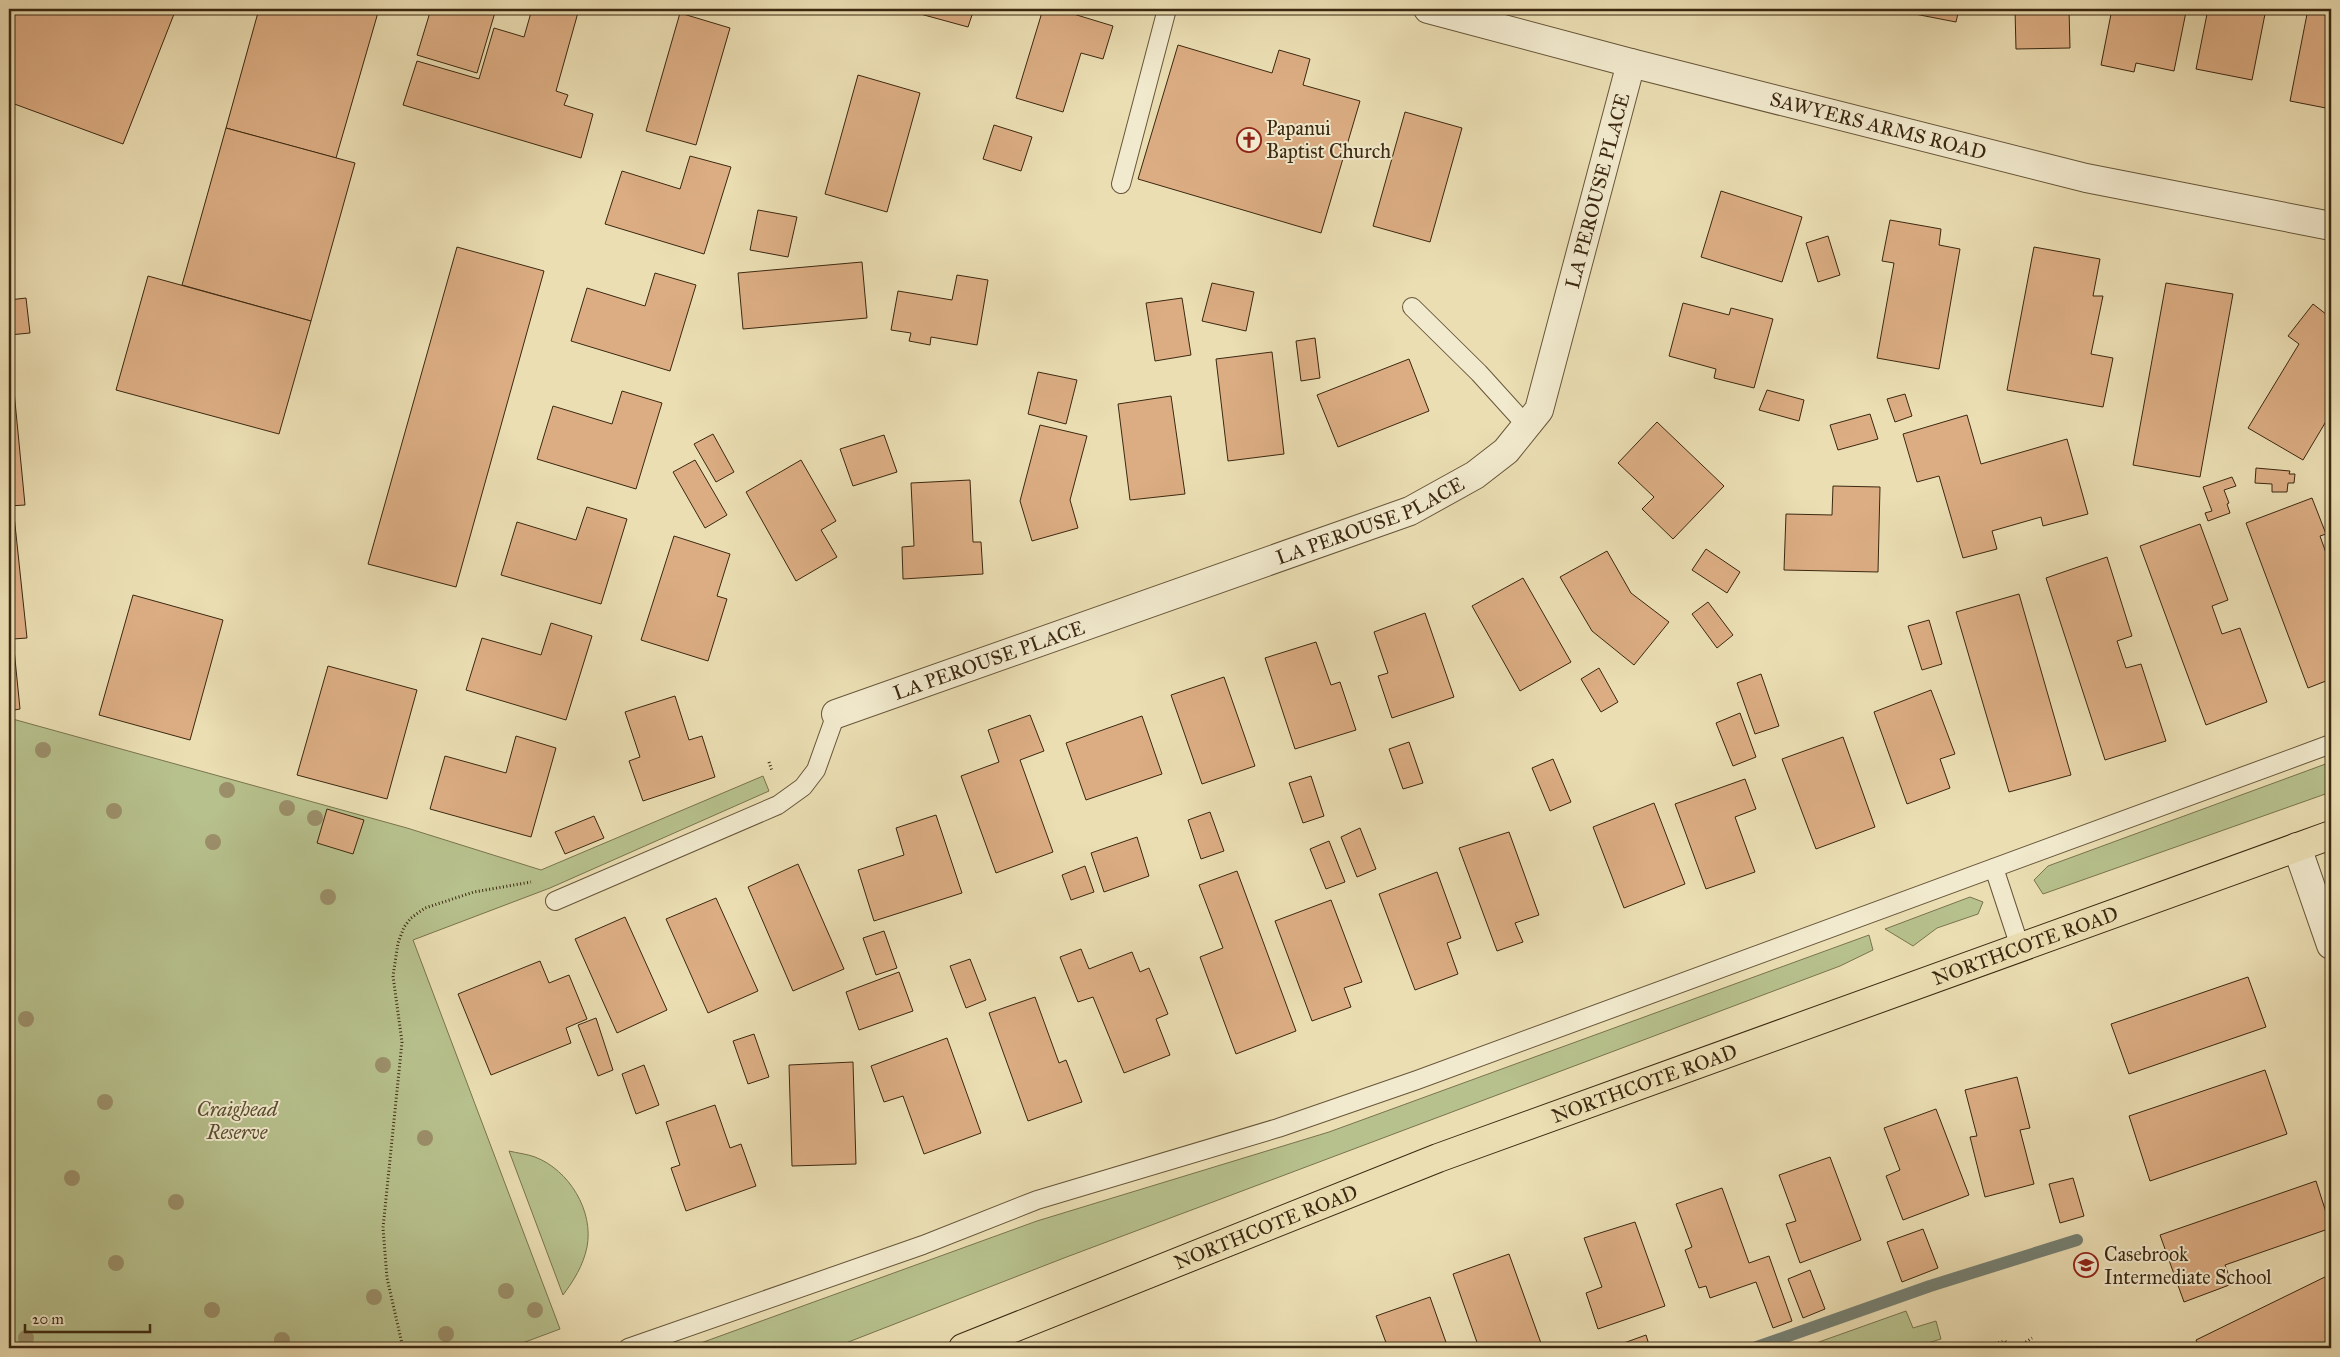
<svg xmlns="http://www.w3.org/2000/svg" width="2340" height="1357" font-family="'IM FELL Great Primer',serif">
<rect width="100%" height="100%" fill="#ebdeb3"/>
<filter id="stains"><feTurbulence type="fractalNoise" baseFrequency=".004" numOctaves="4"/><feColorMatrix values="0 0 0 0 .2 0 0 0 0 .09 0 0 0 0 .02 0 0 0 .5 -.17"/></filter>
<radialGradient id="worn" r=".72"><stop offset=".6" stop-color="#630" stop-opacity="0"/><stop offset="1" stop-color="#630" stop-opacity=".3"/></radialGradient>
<g fill="#b7c18d" stroke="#79744e">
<polygon points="9,718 407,828 541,870 763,776 769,791 550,888 413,940 560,1329 509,1348 9,1348"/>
<polygon points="2331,762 2331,792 2043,894 2034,880 2048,866"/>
<polygon points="1970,897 1983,902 1978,914 1937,928 1913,946 1885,929"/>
<polygon points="1869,935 1873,950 1840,966 1064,1258 833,1348 687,1348 1037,1221 1329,1132"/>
<path d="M509,1151C517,1153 527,1154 535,1157C569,1170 594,1211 587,1247C583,1266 574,1280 563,1295Z"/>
<polygon points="1906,1311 1913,1328 1936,1321 1941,1339 1911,1348 1802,1348"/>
</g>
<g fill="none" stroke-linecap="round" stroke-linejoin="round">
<polyline stroke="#758073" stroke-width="12" points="1754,1348 1930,1286 2077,1240"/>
</g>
<g fill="#dcad83" stroke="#3b2810">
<polygon points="9,9 176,9 123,144 9,102"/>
<polygon points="259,9 379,9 336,158 226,128"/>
<polygon points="431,9 496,9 477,73 417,55"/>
<polygon points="532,9 579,9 556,91 568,95 564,105 593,114 581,158 403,105 417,61 479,79 494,28 524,37"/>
<polygon points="902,9 974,9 968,27"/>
<polygon points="1043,9 1057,9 1113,26 1103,59 1081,53 1063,112 1016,98"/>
<polygon points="1889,9 1959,9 1956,22"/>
<polygon points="2015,9 2069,9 2070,48 2016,49"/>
<polygon points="2112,9 2168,9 2186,12 2174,71 2136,63 2134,72 2101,65"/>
<polygon points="2208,9 2266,9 2252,80 2196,69"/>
<polygon points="2308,9 2331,9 2331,109 2290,101"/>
<polygon points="680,13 730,28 696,145 646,131"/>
<polygon points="1178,45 1272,73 1279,50 1310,59 1303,85 1360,101 1321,233 1138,179"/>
<polygon points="858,75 920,93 887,212 825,194"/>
<polygon points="1405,112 1462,128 1430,242 1373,226"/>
<polygon points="994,125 1032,137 1021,171 983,159"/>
<polygon points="226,128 355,163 311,321 182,285"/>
<polygon points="690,156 731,167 704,254 605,224 622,171 680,189"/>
<polygon points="1721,191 1802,217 1782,282 1701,257"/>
<polygon points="758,210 797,217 788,257 750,250"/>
<polygon points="1890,220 1941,229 1939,245 1960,249 1939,369 1877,358 1894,263 1882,261"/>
<polygon points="1828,236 1840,275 1818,282 1806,243"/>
<polygon points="457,247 544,271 456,587 368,564"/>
<polygon points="2034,247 2100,259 2093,296 2103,296 2091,354 2113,358 2103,407 2007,390"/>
<polygon points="862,262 867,318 743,329 738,273"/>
<polygon points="655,273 696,285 670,371 571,341 587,288 645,306"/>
<polygon points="957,275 988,280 977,345 931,337 930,345 909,341 911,333 891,330 898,291 952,300"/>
<polygon points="148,276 311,321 279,434 116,390"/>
<polygon points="1212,283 1254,292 1246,331 1202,321"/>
<polygon points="2166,283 2233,294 2200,477 2133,465"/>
<polygon points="26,298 30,333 9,335 9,300"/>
<polygon points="1182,298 1191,355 1155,361 1146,303"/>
<polygon points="1683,303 1729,315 1731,308 1773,319 1754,388 1714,378 1716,369 1669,356"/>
<polygon points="2313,304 2331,318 2331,413 2303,460 2248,428 2299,344 2288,336"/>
<polygon points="1315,338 1320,378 1301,381 1296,341"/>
<polygon points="9,339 25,505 9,506"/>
<polygon points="1272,352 1284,454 1228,461 1216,359"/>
<polygon points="1409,359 1429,411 1338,447 1317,395"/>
<polygon points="1038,372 1077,380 1066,424 1028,414"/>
<polygon points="1767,390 1804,400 1799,421 1759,410"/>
<polygon points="622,391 662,403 636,489 537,459 553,406 612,424"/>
<polygon points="1905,394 1912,416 1895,422 1887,399"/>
<polygon points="1171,396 1185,494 1130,500 1118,404"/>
<polygon points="1870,414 1878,439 1838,450 1830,425"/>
<polygon points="1967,415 1981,464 2067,439 2088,514 2043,526 2041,517 1992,531 1997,549 1963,558 1939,476 1917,482 1903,434"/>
<polygon points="1657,422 1724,486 1673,539 1642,509 1654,497 1618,463"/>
<polygon points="1040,425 1087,436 1070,500 1078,528 1032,541 1020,501"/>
<polygon points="713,434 734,472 716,482 694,444"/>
<polygon points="884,435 897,472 853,486 840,449"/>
<polygon points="695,460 727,515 705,528 673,472"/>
<polygon points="801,460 836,521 821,530 837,557 796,581 746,492"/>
<polygon points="2256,468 2290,471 2289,474 2295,474 2294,483 2288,483 2287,492 2272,492 2272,484 2255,483"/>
<polygon points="2232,477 2236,486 2224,490 2229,503 2227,504 2230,513 2208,521 2205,513 2212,511 2203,487"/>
<polygon points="970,480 973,542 981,542 983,574 903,579 902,547 914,546 911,483"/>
<polygon points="1833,486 1880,487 1878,572 1784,570 1786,514 1832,515"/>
<polygon points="2312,498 2326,534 2320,536 2331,567 2331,679 2308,688 2246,523"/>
<polygon points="9,506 13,506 27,638 13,639 20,709 9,711"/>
<polygon points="587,507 627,519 601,604 501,575 517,522 576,540"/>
<polygon points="2200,524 2228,600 2212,606 2222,634 2240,628 2267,702 2206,725 2140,546"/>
<polygon points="674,536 730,554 717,596 727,599 708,661 641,640"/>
<polygon points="1706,549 1740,572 1727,593 1692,570"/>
<polygon points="1607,551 1631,593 1669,622 1634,665 1592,631 1560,577"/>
<polygon points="2107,557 2132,636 2117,641 2126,668 2141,664 2166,741 2105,760 2046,578"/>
<polygon points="1523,578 1571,662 1520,691 1472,606"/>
<polygon points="2019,594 2071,775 2009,792 1956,612"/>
<polygon points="133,595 223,620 190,740 99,715"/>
<polygon points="1708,602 1733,635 1717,648 1692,614"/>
<polygon points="1425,613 1454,697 1392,718 1378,676 1388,673 1374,632"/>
<polygon points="1929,620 1942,664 1922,670 1908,626"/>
<polygon points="551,623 592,636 566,720 466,690 482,638 541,655"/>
<polygon points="1316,642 1331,685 1340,682 1356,730 1295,749 1265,658"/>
<polygon points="328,666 417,690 387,799 297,775"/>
<polygon points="1599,668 1618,702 1601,712 1581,679"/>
<polygon points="1761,674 1779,726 1755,734 1737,683"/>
<polygon points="1224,677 1255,766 1202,784 1171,695"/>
<polygon points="1931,690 1955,754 1940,759 1950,788 1907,804 1874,712"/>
<polygon points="675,696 689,740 702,736 715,777 643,801 629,761 640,757 625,712"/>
<polygon points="1740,713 1756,757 1733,766 1716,723"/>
<polygon points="1030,715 1044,751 1020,760 1053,852 996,873 961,776 999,762 988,730"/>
<polygon points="1142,716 1162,774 1086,800 1066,743"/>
<polygon points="516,736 556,748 531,837 430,809 445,756 506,773"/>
<polygon points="1843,737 1875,827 1816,849 1782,759"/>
<polygon points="1409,742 1423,783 1403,789 1389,749"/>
<polygon points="1553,759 1571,802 1550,811 1532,768"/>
<polygon points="1311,776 1324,816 1303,823 1289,783"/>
<polygon points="1745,779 1756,809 1735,817 1755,872 1706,889 1675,804"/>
<polygon points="1654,803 1685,884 1624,908 1593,827"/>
<polygon points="327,809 364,820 353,854 317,843"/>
<polygon points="1210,812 1224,851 1201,859 1188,820"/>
<polygon points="936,815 962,893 874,921 858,870 904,855 896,828"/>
<polygon points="594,816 604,838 565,854 555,832"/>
<polygon points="1360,828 1376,869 1357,877 1341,837"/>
<polygon points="1509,832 1539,915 1515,923 1523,942 1497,951 1459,848"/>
<polygon points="1137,837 1149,876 1104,892 1091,853"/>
<polygon points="1329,841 1345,882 1326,889 1310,849"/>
<polygon points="798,864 844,969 793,991 748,887"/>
<polygon points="1085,866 1094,892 1071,900 1062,875"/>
<polygon points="1237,871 1296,1031 1236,1054 1200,957 1223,948 1199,885"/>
<polygon points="1437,872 1461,938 1447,943 1458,974 1415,990 1379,894"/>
<polygon points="716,898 758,991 708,1013 666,919"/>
<polygon points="1331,900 1362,982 1344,988 1351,1007 1312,1021 1275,921"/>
<polygon points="625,917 667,1010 617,1033 575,939"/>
<polygon points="884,931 897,968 876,975 863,938"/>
<polygon points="1081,949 1089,969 1132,952 1140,972 1149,968 1168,1014 1156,1019 1170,1055 1124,1073 1093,997 1078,1002 1060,957"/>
<polygon points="970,959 986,1000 966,1008 950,966"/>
<polygon points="540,961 549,983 569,975 587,1019 566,1028 571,1043 491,1075 458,994"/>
<polygon points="899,972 913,1011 859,1030 846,992"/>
<polygon points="2248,977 2266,1027 2129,1074 2111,1024"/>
<polygon points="1035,997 1059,1063 1066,1060 1082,1102 1028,1121 989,1013"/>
<polygon points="596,1018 613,1070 598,1076 578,1025"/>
<polygon points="754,1034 769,1077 748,1084 733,1041"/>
<polygon points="947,1038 981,1133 924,1154 903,1096 884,1102 871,1066"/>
<polygon points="853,1062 856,1164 792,1166 789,1065"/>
<polygon points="644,1065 659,1105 636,1114 622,1074"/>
<polygon points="2265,1070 2287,1134 2150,1181 2129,1116"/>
<polygon points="2017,1077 2030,1128 2020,1130 2034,1184 1985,1197 1970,1137 1977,1136 1965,1090"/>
<polygon points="715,1105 730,1148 741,1144 756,1186 686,1211 671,1168 680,1165 666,1122"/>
<polygon points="1936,1109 1969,1195 1903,1220 1886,1176 1900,1170 1884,1128"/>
<polygon points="1830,1157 1861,1240 1800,1263 1786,1224 1796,1221 1779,1175"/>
<polygon points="2073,1178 2084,1216 2060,1223 2049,1184"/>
<polygon points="2316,1181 2331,1228 2225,1265 2232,1284 2184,1302 2160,1235"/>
<polygon points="1722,1188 1749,1263 1769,1256 1792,1321 1773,1328 1756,1282 1710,1298 1706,1286 1699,1288 1685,1250 1692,1247 1676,1204"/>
<polygon points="1635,1222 1665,1306 1598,1329 1586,1293 1602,1287 1584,1238"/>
<polygon points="1923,1229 1938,1268 1902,1282 1887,1242"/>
<polygon points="1509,1254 1542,1346 1479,1348 1453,1274"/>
<polygon points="1810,1270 1825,1309 1803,1318 1788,1279"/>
<polygon points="2331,1274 2331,1348 2200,1348 2196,1340"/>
<polygon points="1430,1297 1448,1348 1388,1348 1376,1316"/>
<polygon points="1646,1335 1650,1348 1610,1348"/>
</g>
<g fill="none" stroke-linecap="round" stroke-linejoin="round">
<defs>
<g id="service">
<polyline points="1121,184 1167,9"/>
<polyline points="1412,307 1479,373 1527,426"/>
<polyline points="1994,868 2020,947"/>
<polyline points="555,901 778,805 803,787 816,770 836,714"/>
<polyline points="628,1348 923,1245 1037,1200 1278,1128 1417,1080 2331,744"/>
</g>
<g id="minor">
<path id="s1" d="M836,714L1410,511L1475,475L1506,451L1539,410L1631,63"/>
<polyline points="2297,847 2331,945"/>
</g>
<g id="tertiary">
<path id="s2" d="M1428,9L1631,63L2086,178L2331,226"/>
</g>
<g id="primary">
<path id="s3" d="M963,1348L1438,1158L2331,835"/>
</g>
</defs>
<use href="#service" stroke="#675639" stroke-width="20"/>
<use href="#minor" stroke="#675639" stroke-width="30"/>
<use href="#tertiary" stroke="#675639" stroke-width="30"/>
<use href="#primary" stroke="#3b2810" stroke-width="30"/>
<g stroke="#3b2810" stroke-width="3" stroke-dasharray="1 2.5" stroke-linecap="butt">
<polyline points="769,762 772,771"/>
<polyline points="403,1348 387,1278 383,1228 402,1042 393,976 398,943 404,927 411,918 425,908 474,892 531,882"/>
<polyline points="1978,1348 2005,1341 2010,1348"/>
<polyline points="2017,1348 2032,1338"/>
</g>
<use href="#service" stroke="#f2eace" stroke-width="18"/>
<use href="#minor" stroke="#f2eace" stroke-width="28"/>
<use href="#tertiary" stroke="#f2eace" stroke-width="28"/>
<use href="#primary" stroke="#ebdeb3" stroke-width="28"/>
</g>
<g fill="#9b8f6a">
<circle cx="43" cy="750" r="8"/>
<circle cx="227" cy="790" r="8"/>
<circle cx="287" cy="808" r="8"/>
<circle cx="114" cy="811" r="8"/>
<circle cx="315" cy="818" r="8"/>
<circle cx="213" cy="842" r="8"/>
<circle cx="328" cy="897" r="8"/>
<circle cx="26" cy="1019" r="8"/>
<circle cx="383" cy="1065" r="8"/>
<circle cx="105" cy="1102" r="8"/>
<circle cx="425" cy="1138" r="8"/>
<circle cx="72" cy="1178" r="8"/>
<circle cx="176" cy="1202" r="8"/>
<circle cx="116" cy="1263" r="8"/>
<circle cx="506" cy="1291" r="8"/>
<circle cx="374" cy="1297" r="8"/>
<circle cx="212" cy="1310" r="8"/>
<circle cx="535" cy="1310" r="8"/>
<circle cx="446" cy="1334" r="8"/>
<circle cx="26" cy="1338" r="8"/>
<circle cx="282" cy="1340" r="8"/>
</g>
<defs>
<symbol id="church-ring" viewBox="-11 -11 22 22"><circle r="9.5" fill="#f2eace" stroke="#8f2418" stroke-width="1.5"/><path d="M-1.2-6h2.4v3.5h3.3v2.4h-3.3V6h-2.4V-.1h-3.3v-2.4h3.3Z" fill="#8f2418"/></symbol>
<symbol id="school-ring" viewBox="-11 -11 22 22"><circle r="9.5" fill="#f2eace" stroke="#8f2418" stroke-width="1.5"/><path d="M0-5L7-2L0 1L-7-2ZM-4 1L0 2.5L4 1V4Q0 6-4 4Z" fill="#8f2418"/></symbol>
</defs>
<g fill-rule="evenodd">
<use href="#church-ring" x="1235" y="126" width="28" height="28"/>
<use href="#school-ring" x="2072" y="1251" width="28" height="28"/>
</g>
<g text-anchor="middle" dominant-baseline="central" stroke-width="4" stroke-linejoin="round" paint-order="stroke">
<g font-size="20" fill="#3b2810" stroke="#f2eace">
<text stroke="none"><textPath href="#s2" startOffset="465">SAWYERS ARMS ROAD</textPath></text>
<text stroke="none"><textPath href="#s1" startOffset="1002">LA PEROUSE PLACE</textPath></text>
<text stroke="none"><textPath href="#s1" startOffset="568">LA PEROUSE PLACE</textPath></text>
<text stroke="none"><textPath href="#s1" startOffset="162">LA PEROUSE PLACE</textPath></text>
<text stroke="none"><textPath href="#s3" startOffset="1136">NORTHCOTE ROAD</textPath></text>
<text stroke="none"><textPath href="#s3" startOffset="731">NORTHCOTE ROAD</textPath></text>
<text stroke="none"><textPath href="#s3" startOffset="326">NORTHCOTE ROAD</textPath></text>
</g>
<g font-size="20" fill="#3b2810" stroke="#f2eace" text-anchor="start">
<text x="1266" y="128">Papanui<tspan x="1266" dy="23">Baptist Church</tspan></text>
<text x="2104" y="1254">Casebrook<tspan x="2104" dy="23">Intermediate School</tspan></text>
</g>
<g font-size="20" font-style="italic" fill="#5a4e2f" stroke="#f2eace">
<text x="237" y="1109">Craighead<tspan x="237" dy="23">Reserve</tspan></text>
</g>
</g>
<rect width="2340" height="1357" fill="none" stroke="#ebdeb3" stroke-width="30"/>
<rect x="10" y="10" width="2320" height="1337" fill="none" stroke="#3b2810" stroke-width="2.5"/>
<rect x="15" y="15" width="2310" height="1327" fill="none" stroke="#3b2810"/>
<path d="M25 1324v8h125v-8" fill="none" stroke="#3b2810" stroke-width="2.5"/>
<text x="32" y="1324" font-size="15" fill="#3b2810" stroke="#f2eace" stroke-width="4" paint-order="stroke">20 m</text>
<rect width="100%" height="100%" filter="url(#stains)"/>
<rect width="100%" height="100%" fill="url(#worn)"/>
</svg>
